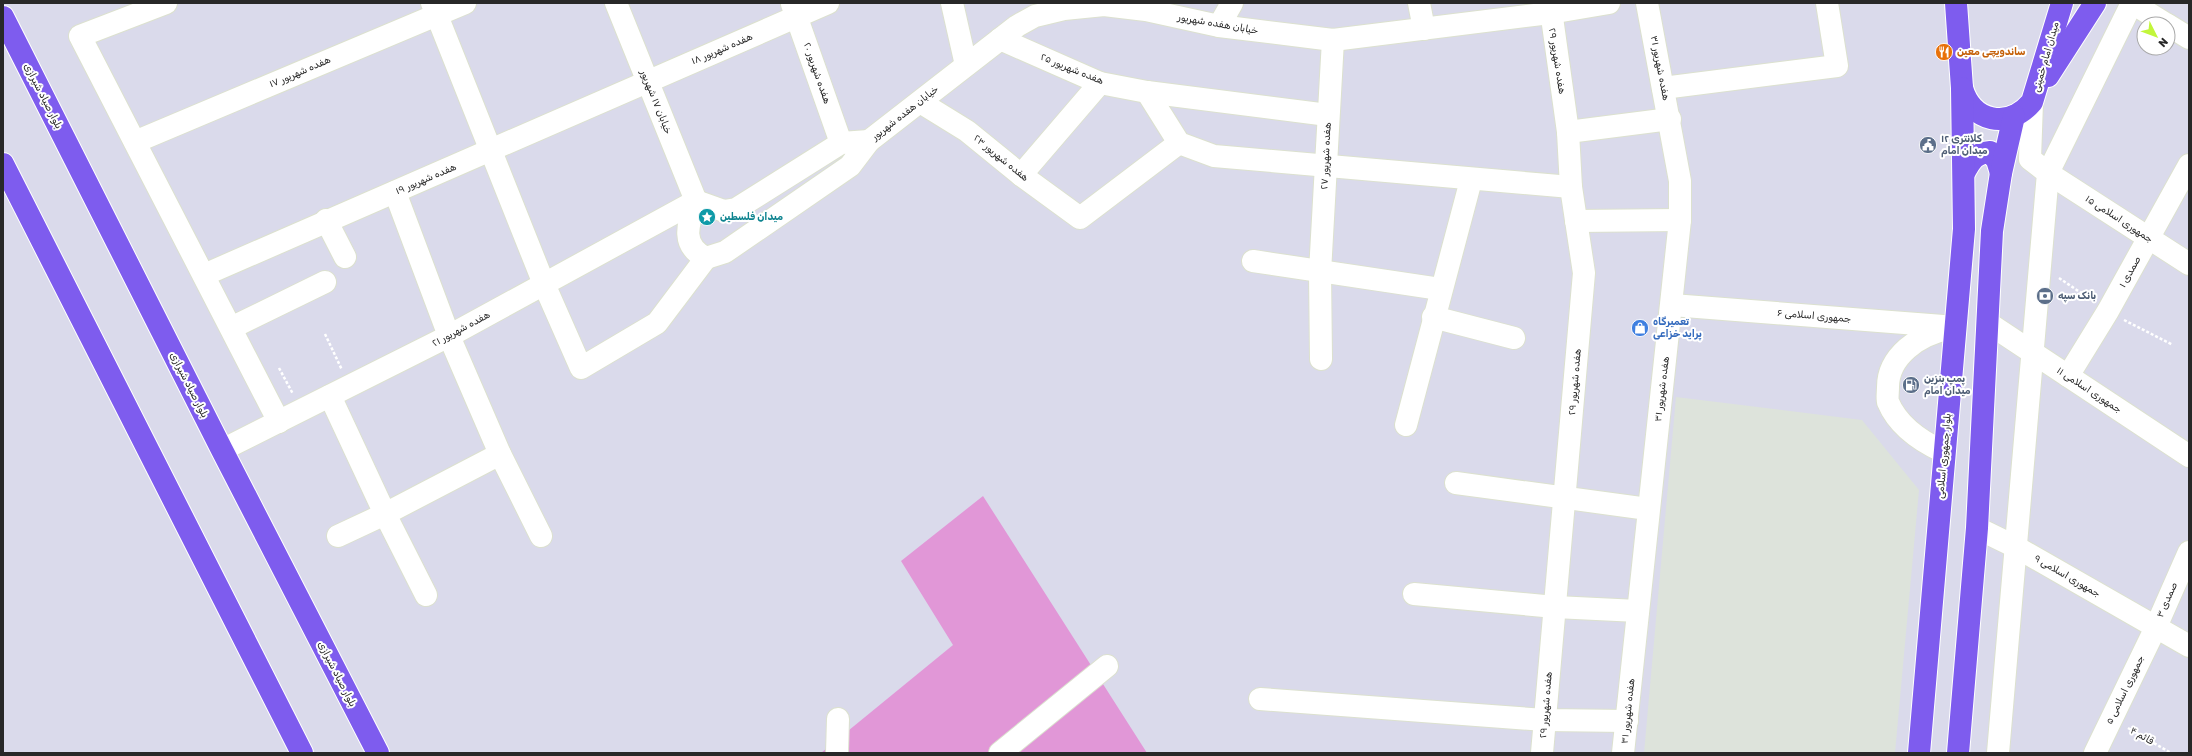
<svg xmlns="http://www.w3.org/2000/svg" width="2192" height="756" font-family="Rubik,Vazirmatn,sans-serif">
<rect width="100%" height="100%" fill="#dadaeb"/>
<polygon fill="#dde3db" points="1676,397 1862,420 1919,490 1895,753 1644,753"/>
<polygon fill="#e197d7" points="983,496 1147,753 821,753 953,645 901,561"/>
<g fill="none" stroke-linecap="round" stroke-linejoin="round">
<defs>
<g id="minor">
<polyline points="166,3 80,36 279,422"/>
<polyline points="432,3 544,284 581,368 657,323 706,258"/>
<polyline points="952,3 966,65"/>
<polyline points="1419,3 1424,29"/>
<polyline points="2132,3 2048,173 2189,264"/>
<polyline points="2132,3 2166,24"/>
<polyline points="792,4 841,143"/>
<polyline points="2168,25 2189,38"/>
<polyline points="1219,26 1232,3"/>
<polyline points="1000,39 1100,83 1147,92 1328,115"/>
<polyline points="1663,88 1837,66 1827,3"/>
<polyline points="1147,92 1179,143 1214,156 1571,187"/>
<polyline points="920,102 967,131 1021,175 1080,218 1179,143"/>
<polyline points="1568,132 1670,119"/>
<polyline points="869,141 1017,26 1035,16 1064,9 1104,5 1146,10 1219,26 1333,40 1550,13 1609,3"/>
<path d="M869,141L850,166L725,252L706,258C680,245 688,224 696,201L724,211L736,209L841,143Z"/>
<polyline points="135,142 465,3"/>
<polyline points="1021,175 1100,83"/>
<polyline points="395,192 449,336 500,454 541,536"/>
<polyline points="326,220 345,257"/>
<polyline points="1576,221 1680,220"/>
<polyline points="1253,261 1440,289"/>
<polyline points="204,275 828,3"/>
<polyline points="1672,305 1956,327"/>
<polyline points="1433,317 1514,338"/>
<polyline points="1988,323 2189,456"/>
<polyline points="231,328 325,282"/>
<polyline points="1321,359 1320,272 1333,40"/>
<polyline points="2068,376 2108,311 2189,165"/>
<polyline points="330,396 385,514 426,595"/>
<polyline points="1406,425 1471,180"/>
<polyline points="222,450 449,336 696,201 616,3"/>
<path d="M1944,452C1922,442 1898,426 1888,402C1887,398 1888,392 1888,387C1888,356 1919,335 1947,329"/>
<polyline points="1456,483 1648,509"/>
<polyline points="1977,528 2016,547 2189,646"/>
<polyline points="338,536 385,514 500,454"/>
<polyline points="1414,594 1555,607 1638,611"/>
<polyline points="1260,699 1545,720 1627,721"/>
<polyline points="837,753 838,719"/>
<polyline points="1000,753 1107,666"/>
<polyline points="1542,753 1584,273 1571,187 1568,132 1550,3"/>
<polyline points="1623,753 1680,220 1680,181 1647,3"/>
<polyline points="1998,753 2048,173 2030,159 2032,102"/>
<polyline points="2095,753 2156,627 2189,552"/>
</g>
<g id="major">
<path d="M1956,3L1962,88C1972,122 2008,130 2032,102L2062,3"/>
<polyline points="3,17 222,450 378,753"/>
<polyline points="2048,76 2095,3"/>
<polyline points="3,164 302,753"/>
<path d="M1964,173C1971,160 1975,153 1990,152L1997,160L2001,173"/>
<polyline points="1919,753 1964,229 1962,88"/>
<polyline points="1958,753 1977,528 1992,231 2001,173 2014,116"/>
</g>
</defs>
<use href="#minor" stroke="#dce1cf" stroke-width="24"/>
<use href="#major" stroke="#fff" stroke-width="24"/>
<g stroke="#fff" stroke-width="2.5" stroke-dasharray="3 2" stroke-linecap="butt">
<polyline points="2059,278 2093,301"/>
<polyline points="2124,320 2173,345"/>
<polyline points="325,334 342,370"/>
<polyline points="279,368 293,394"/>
<polyline points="2128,728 2171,753"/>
</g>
<use href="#minor" stroke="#fff" stroke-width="22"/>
<use href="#major" stroke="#7e5cee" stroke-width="22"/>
</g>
<defs>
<symbol id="restaurant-disc" viewBox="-11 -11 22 22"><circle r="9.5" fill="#e8710a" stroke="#fff"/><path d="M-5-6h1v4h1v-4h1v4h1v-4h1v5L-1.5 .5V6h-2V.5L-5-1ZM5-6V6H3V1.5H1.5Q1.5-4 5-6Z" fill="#fff"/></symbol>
<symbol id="civic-disc" viewBox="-11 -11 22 22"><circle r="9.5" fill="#5c6f8a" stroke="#fff"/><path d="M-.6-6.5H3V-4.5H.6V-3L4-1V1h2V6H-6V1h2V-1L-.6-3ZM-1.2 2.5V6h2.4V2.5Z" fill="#fff"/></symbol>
<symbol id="sight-disc" viewBox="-11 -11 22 22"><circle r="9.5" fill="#0f9aa8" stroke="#fff"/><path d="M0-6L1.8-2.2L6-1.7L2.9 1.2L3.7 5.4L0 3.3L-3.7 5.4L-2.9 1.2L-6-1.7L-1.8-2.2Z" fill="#fff"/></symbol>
<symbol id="bank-disc" viewBox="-11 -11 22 22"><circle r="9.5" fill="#5c6f8a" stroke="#fff"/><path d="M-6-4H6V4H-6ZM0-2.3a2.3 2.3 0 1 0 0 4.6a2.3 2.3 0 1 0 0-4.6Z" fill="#fff"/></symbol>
<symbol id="shop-disc" viewBox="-11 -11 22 22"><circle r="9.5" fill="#3f7fe0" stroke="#fff"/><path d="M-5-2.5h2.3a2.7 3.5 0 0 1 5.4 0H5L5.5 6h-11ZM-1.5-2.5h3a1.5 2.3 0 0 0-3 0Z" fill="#fff"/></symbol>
<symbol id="fuel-disc" viewBox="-11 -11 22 22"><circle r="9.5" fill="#5c6f8a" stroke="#fff"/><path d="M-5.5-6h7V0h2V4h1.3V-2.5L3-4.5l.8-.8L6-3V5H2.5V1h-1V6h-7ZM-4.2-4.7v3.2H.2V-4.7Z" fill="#fff"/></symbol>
</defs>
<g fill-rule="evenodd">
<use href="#restaurant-disc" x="1934" y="42" width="20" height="20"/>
<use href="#civic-disc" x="1918" y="135" width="20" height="20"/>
<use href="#sight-disc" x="697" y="207" width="20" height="20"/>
<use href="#bank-disc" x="2035" y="286" width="20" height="20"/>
<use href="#shop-disc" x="1630" y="318" width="20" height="20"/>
<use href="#fuel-disc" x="1901" y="375" width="20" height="20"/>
</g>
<g text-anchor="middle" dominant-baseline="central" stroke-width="4" stroke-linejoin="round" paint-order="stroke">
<g font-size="10" fill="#282828" stroke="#fff">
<text transform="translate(1218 24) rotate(10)">خیابان هفده شهریور</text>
<text transform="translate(722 49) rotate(-23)">هفده شهریور ۱۸</text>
<text transform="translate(2046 57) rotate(-74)">میدان امام خمینی</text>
<text transform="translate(1557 61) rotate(81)">هفده شهریور ۲۹</text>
<text transform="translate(1660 68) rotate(79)">هفده شهریور ۳۱</text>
<text transform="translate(1072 69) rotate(22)">هفده شهریور ۲۵</text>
<text transform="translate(300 72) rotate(-23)">هفده شهریور ۱۷</text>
<text transform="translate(817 73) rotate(71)">هفده شهریور ۲۰</text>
<text transform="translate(43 96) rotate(63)">بلوار صیاد شیرازی</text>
<text transform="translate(656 102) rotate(68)">خیابان ۱۷ شهریور</text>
<text transform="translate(905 113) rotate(-38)">خیابان هفده شهریور</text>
<text transform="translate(1326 156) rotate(-87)">هفده شهریور ۲۷</text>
<text transform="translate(1001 158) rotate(39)">هفده شهریور ۲۳</text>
<text transform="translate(426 179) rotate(-23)">هفده شهریور ۱۹</text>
<text transform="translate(2119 219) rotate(33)">جمهوری اسلامی ۱۵</text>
<text transform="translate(2130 272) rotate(-61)">صمدی ۱</text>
<text transform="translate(1814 316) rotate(5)">جمهوری اسلامی ۶</text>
<text transform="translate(461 329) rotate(-28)">هفده شهریور ۲۱</text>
<text transform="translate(1575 382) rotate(-85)">هفده شهریور ۲۹</text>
<text transform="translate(189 385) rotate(63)">بلوار صیاد شیرازی</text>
<text transform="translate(1662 389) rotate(-83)">هفده شهریور ۳۱</text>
<text transform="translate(2089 390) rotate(33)">جمهوری اسلامی ۱۱</text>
<text transform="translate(1944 456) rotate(-85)">بلوار جمهوری اسلامی</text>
<text transform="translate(2067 576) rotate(30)">جمهوری اسلامی ۹</text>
<text transform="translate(2167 600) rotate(-66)">صمدی ۳</text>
<text transform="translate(337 674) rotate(63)">بلوار صیاد شیرازی</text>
<text transform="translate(2125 690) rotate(-64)">جمهوری اسلامی ۵</text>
<text transform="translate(1546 705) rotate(-85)">هفده شهریور ۲۹</text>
<text transform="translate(1628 711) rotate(-84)">هفده شهریور ۳۱</text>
<text transform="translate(2142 736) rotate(30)">قائم ۴</text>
</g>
<g font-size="10" font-weight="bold" fill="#c56008" stroke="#fff" text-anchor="start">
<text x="1957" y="52">ساندویچی معین</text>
</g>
<g font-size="10" font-weight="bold" fill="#4e5e75" stroke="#fff" text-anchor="start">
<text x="1941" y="139">کلانتری ۱۲<tspan x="1941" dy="12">میدان امام</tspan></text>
<text x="2058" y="296">بانک سپه</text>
<text x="1924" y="379">پمپ بنزین<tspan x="1924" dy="12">میدان امام</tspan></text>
</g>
<g font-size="10" font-weight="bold" fill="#0d838f" stroke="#fff" text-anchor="start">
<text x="720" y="217">میدان فلسطین</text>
</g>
<g font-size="10" font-weight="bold" fill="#366cbe" stroke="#fff" text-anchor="start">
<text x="1653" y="322">تعمیرگاه<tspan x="1653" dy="12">پراید خزاعی</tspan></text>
</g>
</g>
<rect width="2192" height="756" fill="none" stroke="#282828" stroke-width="8"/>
<g transform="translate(2156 36) rotate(132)"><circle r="19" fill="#ffffff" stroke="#a9a9a9"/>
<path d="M0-3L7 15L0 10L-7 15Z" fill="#c2f63b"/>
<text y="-6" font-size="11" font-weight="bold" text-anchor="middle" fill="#282828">N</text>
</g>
</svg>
